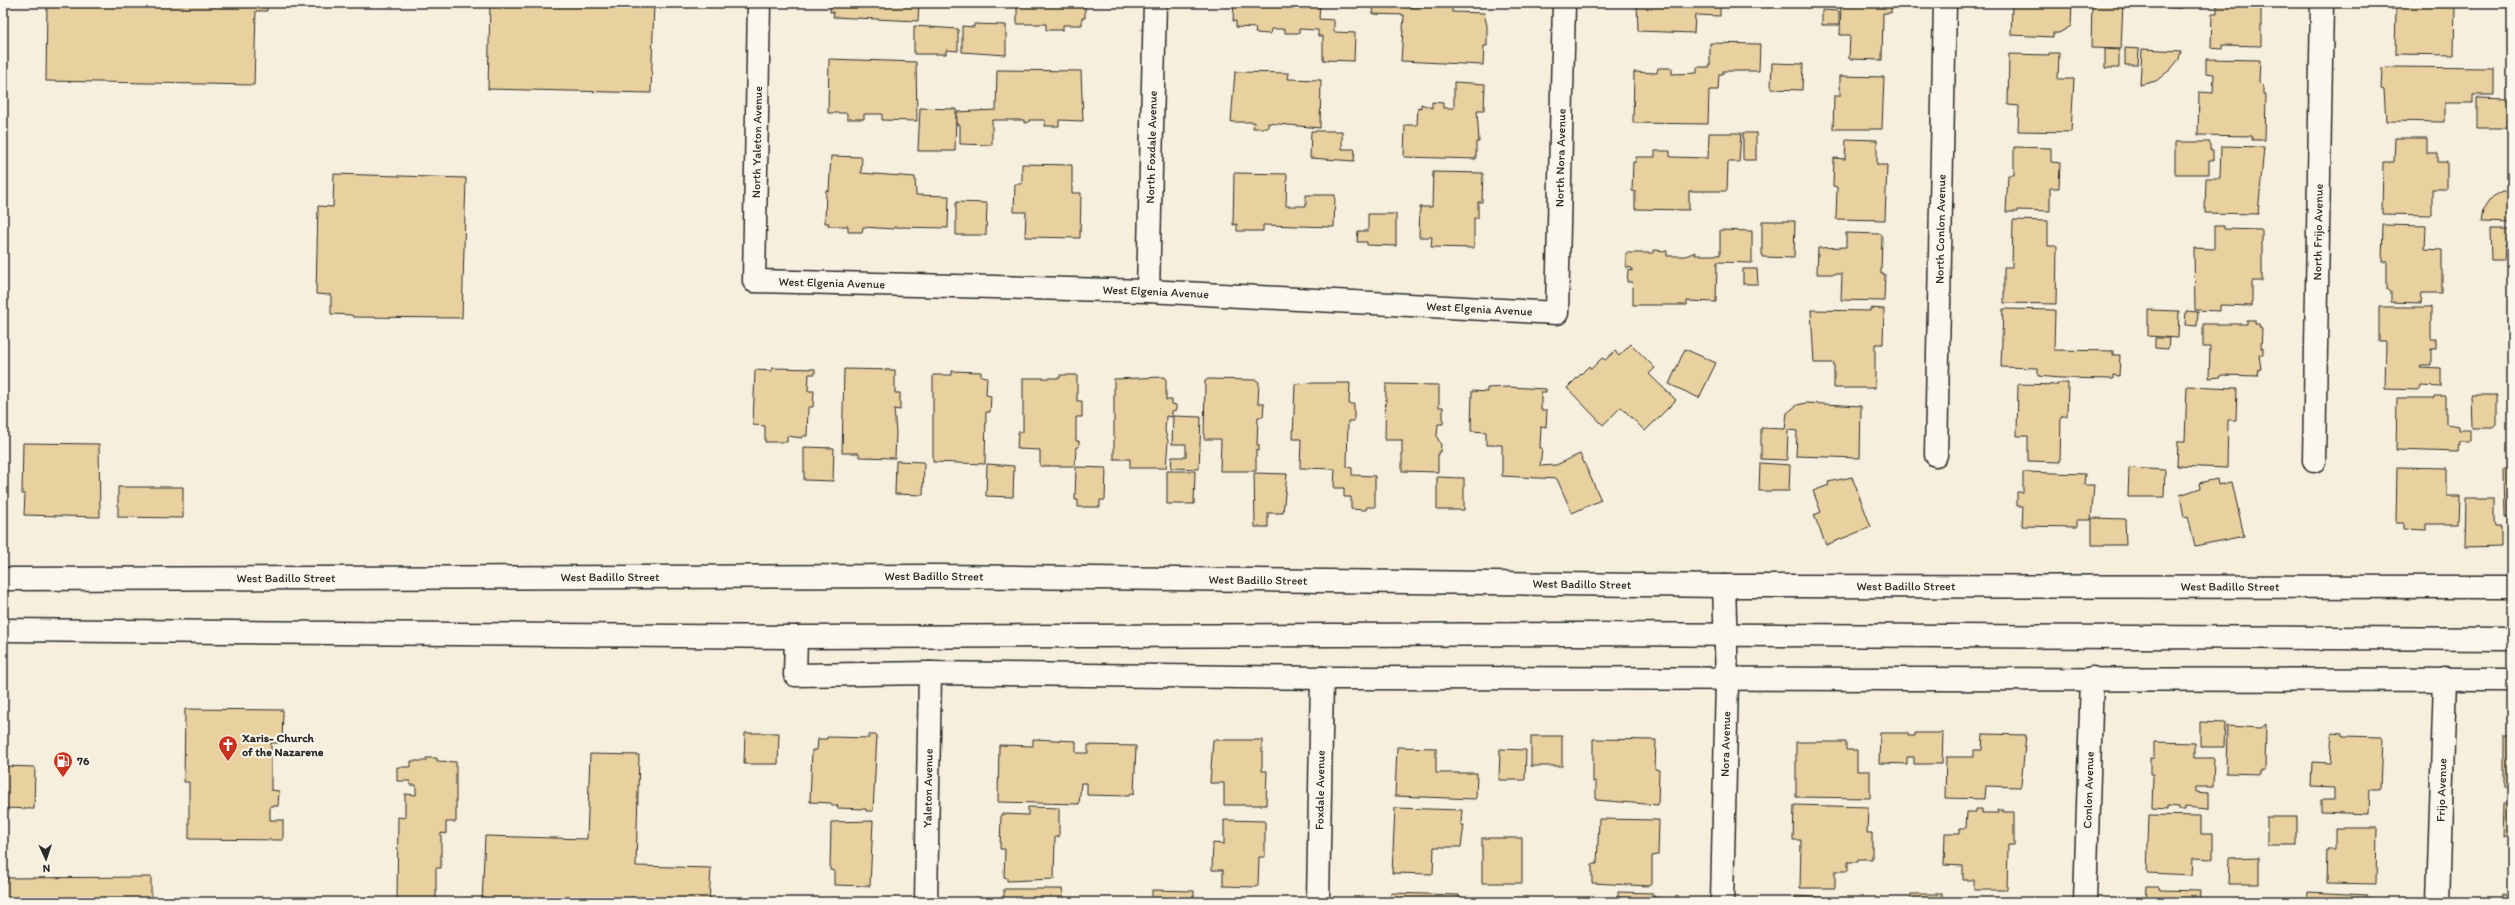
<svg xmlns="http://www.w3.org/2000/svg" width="2515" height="905" font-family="Itim,sans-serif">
<rect width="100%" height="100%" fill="#f7efdd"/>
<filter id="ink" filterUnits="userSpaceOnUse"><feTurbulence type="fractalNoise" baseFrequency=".025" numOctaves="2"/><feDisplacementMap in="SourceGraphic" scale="8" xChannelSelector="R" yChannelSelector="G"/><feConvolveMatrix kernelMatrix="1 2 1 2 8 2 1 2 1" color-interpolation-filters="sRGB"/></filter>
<g filter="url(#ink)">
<g fill="#e9d09f" stroke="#2b2b2b">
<polygon points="47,3 267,3 267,11 256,11 254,85 46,81"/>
<polygon points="490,3 654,3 651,93 488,89"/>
<polygon points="831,3 919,3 918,21 833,17 834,12 830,12"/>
<polygon points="1017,3 1085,3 1085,18 1082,18 1082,25 1063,25 1063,30 1046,30 1046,24 1017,24"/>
<polygon points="1234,3 1320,3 1319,19 1334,20 1334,32 1355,33 1354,61 1323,60 1323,36 1318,36 1318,30 1299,29 1299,33 1285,33 1285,29 1271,29 1270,34 1255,33 1256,28 1236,27 1236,21 1233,21"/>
<polygon points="1374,3 1406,3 1406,7 1452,6 1452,12 1484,13 1487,26 1487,46 1484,46 1483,65 1401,61 1404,15 1373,14"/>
<polygon points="1637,3 1720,3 1720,16 1695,15 1694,33 1638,31"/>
<polygon points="1841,3 1891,3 1891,13 1883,13 1882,60 1849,59 1850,35 1840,35"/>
<polygon points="2012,3 2072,4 2071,26 2059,33 2053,33 2053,37 2011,35"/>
<polygon points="2092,3 2123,3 2121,49 2091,48"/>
<polygon points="2151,3 2181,3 2181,8 2151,7"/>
<polygon points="2217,3 2261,3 2261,46 2222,45 2222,49 2211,48 2212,13 2217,13"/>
<polygon points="2391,3 2455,3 2454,55 2395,54 2396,9 2391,9"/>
<polygon points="1822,10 1839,11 1839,25 1822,25"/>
<polygon points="974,24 1006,25 1006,55 962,52 962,26 974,27"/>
<polygon points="914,26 958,29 958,51 946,50 946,54 914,54"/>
<polygon points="1710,43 1760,44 1759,71 1723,71 1723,74 1719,74 1718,90 1709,90 1708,124 1633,123 1634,72 1657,73 1658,68 1672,68 1672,74 1697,73 1697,67 1710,67"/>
<polygon points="2125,48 2139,49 2138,65 2125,65"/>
<polygon points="2105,49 2119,50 2119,68 2105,68"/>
<polygon points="2142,49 2181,51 2179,59 2171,69 2156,81 2140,85"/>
<polygon points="2049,53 2059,53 2058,79 2074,79 2071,132 2018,131 2019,106 2008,105 2009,54 2049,55"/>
<polygon points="829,59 916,62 917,121 882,120 882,114 864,114 864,119 847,119 847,113 828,113"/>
<polygon points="2206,59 2260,60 2259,82 2263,86 2263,94 2266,94 2265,140 2252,140 2252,136 2198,135 2199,92 2213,93 2214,74 2206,73"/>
<polygon points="1772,63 1803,64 1802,90 1771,89"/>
<polygon points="2387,67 2494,68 2494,95 2473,95 2473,103 2445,103 2445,122 2386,121 2384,90 2381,89 2382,68"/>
<polygon points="997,70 1081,71 1083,121 1059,120 1059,126 1045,126 1045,120 1029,120 1029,122 1024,123 1024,120 992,120 992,145 960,144 960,125 957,125 957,112 996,110"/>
<polygon points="1235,72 1289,73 1288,79 1321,80 1320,128 1268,123 1268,128 1253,128 1254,122 1231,122"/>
<polygon points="1840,76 1884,77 1882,129 1833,129 1834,96 1840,96"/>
<polygon points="1454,82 1485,84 1484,110 1477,110 1479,142 1476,142 1476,159 1404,157 1405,125 1417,125 1418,107 1421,108 1421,104 1432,108 1432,102 1443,103 1443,108 1454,108"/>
<polygon points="2477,98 2510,99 2510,102 2512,102 2510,128 2477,128"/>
<polygon points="920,108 956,109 955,151 918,151"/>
<polygon points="1311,131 1342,131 1342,149 1355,149 1354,161 1310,158"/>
<polygon points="1709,133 1741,133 1739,162 1728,162 1727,191 1689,191 1689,210 1635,209 1635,191 1632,191 1633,162 1636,162 1636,157 1655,157 1655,151 1670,151 1670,157 1708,158"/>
<rect x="1743" y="133" width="13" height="27"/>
<polygon points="2395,138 2427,138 2427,153 2438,153 2438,162 2447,162 2447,189 2432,189 2432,215 2382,214 2383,162 2394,162"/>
<polygon points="1846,139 1877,140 1877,165 1887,165 1885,220 1836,219 1837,187 1833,186 1834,158 1845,159"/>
<polygon points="2175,142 2210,142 2210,150 2213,150 2213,160 2209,160 2209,174 2175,174"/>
<polygon points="2221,146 2264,147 2258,214 2205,213 2206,178 2220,178"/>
<polygon points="2014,147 2051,148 2051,162 2060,163 2059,188 2050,188 2050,211 2017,210 2017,212 2006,212 2008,175 2014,175"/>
<polygon points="831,156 862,157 861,173 915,177 916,195 949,196 948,228 894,227 894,229 863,227 862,232 848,232 848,226 828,226 829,223 825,223 826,190 829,191"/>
<polygon points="1022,164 1072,165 1072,193 1081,193 1080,238 1025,237 1026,212 1014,212 1015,184 1022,184"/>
<polygon points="1433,172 1483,173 1482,202 1478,202 1478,218 1474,218 1474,248 1431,247 1432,237 1419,237 1420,207 1432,207"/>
<polygon points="1234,173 1287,174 1286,206 1306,206 1306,195 1335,195 1334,227 1263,225 1263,231 1237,231 1237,224 1233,225"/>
<polygon points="334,174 466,178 462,318 353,317 352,315 331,314 331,295 316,294 318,206 333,207"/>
<polygon points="2503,192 2512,192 2512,223 2481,222 2483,209 2489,200"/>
<polygon points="956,202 987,203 986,235 956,235"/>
<polygon points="1368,214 1396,214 1396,246 1367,245 1367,242 1357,242 1358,231 1368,231"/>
<polygon points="2013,220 2048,221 2048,246 2057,246 2056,304 2004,303 2004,267 2012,267"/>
<polygon points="1762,221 1795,221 1794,258 1762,257"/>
<polygon points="2383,225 2426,226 2425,249 2442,250 2442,293 2422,293 2421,303 2391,302 2391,292 2387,289 2387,262 2382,262"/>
<polygon points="2214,226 2224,226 2224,229 2262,230 2262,281 2252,281 2252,306 2220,305 2220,311 2195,310 2194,248 2214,249"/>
<polygon points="2490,229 2510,229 2510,246 2506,246 2505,260 2491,260"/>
<polygon points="1720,230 1752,231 1752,263 1717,262 1716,302 1687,301 1687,305 1633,305 1633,288 1632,282 1627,282 1628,270 1632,271 1632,268 1626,267 1626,253 1654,253 1654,250 1667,251 1667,256 1685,256 1696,252 1695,255 1720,255"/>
<polygon points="1846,233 1881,234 1882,236 1881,274 1885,274 1884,301 1841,300 1842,274 1817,274 1818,248 1846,247"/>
<polygon points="1743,269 1757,269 1758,284 1743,284"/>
<polygon points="2379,307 2431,307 2431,339 2436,339 2436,349 2431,349 2431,365 2421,365 2420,367 2441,368 2441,387 2421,386 2420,390 2385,389 2386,341 2379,341"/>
<polygon points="1870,308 1884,309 1883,344 1875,344 1875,388 1834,388 1834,363 1814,363 1811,310 1870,311"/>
<polygon points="2003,309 2055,310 2054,350 2113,351 2113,355 2120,355 2119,376 2113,375 2113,379 2061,378 2038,376 2038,368 2001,367"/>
<polygon points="2148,310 2179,311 2178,338 2148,336"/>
<polygon points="2186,311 2198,312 2197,326 2185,325"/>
<polygon points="2247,320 2255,320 2255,324 2259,324 2260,328 2262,329 2261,348 2263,348 2263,355 2259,355 2261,369 2259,369 2258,376 2221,375 2220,377 2209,378 2210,347 2203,347 2203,324 2247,324"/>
<polygon points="2155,338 2169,338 2168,349 2155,348"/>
<polygon points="1631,344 1655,368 1649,374 1676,400 1645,431 1621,407 1603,425 1567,388 1589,366 1591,369 1602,358 1605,360 1615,351 1619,356"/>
<polygon points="1685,349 1716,363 1699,398 1669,384"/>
<polygon points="772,368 815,369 815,374 809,374 808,391 814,391 813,407 808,407 807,436 802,436 802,438 787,436 787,442 765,442 765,426 753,425 755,370 772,371"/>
<polygon points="844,369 895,370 895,393 900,393 900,410 894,409 896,432 895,458 859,457 859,453 842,453"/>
<polygon points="952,371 981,372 981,376 987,377 986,395 991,396 990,412 986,412 985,464 933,462 933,375 952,375"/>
<polygon points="1060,375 1077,375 1077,401 1082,401 1082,417 1076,417 1076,441 1079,441 1079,447 1076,447 1075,466 1040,466 1040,450 1017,449 1018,432 1023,432 1023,378 1060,378"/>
<polygon points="1164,377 1166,380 1166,400 1172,400 1172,404 1176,405 1176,410 1172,411 1172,417 1166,416 1165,431 1168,441 1166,468 1130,468 1130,459 1114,459 1114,379"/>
<polygon points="1208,379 1256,380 1259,382 1258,403 1264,403 1263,417 1258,417 1257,445 1259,445 1259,451 1256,450 1256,471 1220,471 1221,439 1204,439 1205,381"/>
<polygon points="1313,383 1350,383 1349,404 1354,404 1354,421 1348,421 1347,467 1352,468 1352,475 1375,476 1375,507 1367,507 1366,510 1351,509 1351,497 1344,497 1344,488 1334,488 1335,469 1300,468 1301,439 1293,439 1295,384"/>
<polygon points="2057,383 2068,383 2067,416 2061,416 2060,462 2028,461 2028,436 2017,436 2018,384 2058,385"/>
<polygon points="1386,384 1439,385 1439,407 1443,407 1443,424 1438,424 1437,437 1441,445 1440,452 1438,452 1438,472 1402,471 1402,440 1385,440"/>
<polygon points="2187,386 2237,388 2236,420 2228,420 2227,468 2177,466 2178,441 2185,441"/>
<polygon points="1508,387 1546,389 1546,392 1541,392 1541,410 1547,410 1546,427 1541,426 1540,448 1542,448 1540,466 1556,465 1580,454 1601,500 1572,513 1557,479 1502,476 1502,445 1486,445 1486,432 1471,431 1472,391 1487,392 1487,388"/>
<polygon points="2471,395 2497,395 2497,425 2494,428 2472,428"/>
<polygon points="2434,396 2446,396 2446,424 2459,426 2459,430 2470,430 2470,441 2459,441 2458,452 2396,450 2397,398 2434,398"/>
<polygon points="1806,403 1861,406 1860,458 1796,456 1797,431 1788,430 1787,460 1761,459 1761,428 1785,429 1787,413 1797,405"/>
<polygon points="1173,416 1201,417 1199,469 1171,468 1172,457 1186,457 1186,444 1172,444"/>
<polygon points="23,443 99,444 100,517 24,515 25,494 22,494"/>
<polygon points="804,447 834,448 833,481 804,480"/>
<polygon points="896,461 924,462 923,495 895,494"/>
<polygon points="1760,463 1790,465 1789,491 1759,491"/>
<polygon points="987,464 1014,466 1013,497 986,496"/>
<polygon points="1076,467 1106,468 1105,500 1100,500 1100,507 1078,507 1078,500 1075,500"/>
<polygon points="2397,467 2447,468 2447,496 2460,496 2459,524 2426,524 2426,530 2404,529 2404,523 2396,523"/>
<polygon points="2129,468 2165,470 2164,497 2128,497"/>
<polygon points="2504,470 2512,470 2512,517 2505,517"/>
<polygon points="1167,471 1195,471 1194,504 1167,504"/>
<polygon points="2023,472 2085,474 2084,485 2094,485 2091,520 2077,520 2077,527 2022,526 2023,506 2017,506 2017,492 2023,492"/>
<polygon points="1254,473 1287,474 1283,513 1268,513 1268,527 1255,527"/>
<polygon points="1437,477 1464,478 1464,510 1437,510"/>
<polygon points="1852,477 1871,527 1826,545 1814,515 1821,512 1813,491 1829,485 1828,482"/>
<polygon points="2217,479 2218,485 2232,482 2244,536 2195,546 2188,516 2184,517 2180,495 2200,488 2199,483"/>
<polygon points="118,487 183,487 183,518 118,517"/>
<polygon points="2466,499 2494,499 2494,520 2495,526 2501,526 2501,547 2465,548"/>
<polygon points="2092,518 2125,519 2126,545 2092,545"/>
<polygon points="185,709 283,710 282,743 271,743 271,790 279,791 278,806 270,806 270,820 283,820 283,840 189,839 189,782 184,782"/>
<polygon points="2200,722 2225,723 2224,747 2200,747"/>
<polygon points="2266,724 2265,770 2260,770 2260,774 2226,773 2227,726 2261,728"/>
<polygon points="2332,732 2343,733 2343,736 2382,737 2380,789 2370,789 2369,814 2321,812 2321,800 2334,800 2334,788 2311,787 2312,762 2330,763"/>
<polygon points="745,733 779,733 778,764 744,764"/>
<polygon points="1880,733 1908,733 1908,736 1915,736 1915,733 1943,733 1942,764 1914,764 1914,757 1907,757 1907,764 1879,763"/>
<polygon points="1983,734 2026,735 2021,785 2020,787 1986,786 1985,799 1945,798 1946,757 1974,757 1974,750 1982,750"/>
<polygon points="869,735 877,735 873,811 866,811 866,809 837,808 838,805 832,805 831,803 810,802 812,750 817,750 818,739 827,739 827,737 869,738"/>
<rect x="2504" y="735" width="8" height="52"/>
<rect x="1531" y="736" width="31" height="30"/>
<polygon points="1033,739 1076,741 1076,753 1088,753 1088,745 1136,746 1134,794 1130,793 1129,796 1087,795 1087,783 1081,783 1079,804 998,802 999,745 1033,746"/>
<polygon points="1593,739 1656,740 1655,769 1659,770 1658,805 1596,800 1596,781 1593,782"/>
<polygon points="1213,740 1262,740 1262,771 1267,771 1266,805 1224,805 1224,783 1210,783"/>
<polygon points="1796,742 1846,742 1846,750 1857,750 1857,771 1870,771 1870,798 1796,797"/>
<polygon points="2154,742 2195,743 2195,758 2214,758 2213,787 2196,787 2196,792 2208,793 2208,809 2185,807 2185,810 2179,810 2179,807 2168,806 2168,809 2152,808 2153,774 2150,774 2150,758 2154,758"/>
<polygon points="1397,747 1436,748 1436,773 1477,773 1476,799 1395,796"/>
<polygon points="1500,749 1526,750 1525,780 1499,780"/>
<polygon points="590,754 639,755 636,866 711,868 709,902 586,897 586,902 482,902 485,836 587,839"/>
<polygon points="426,758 437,758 437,761 456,762 456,822 446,822 446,834 441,833 441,868 436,868 436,902 397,902 398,817 405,818 405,794 416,795 416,785 410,785 410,781 397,781 397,767 411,767 411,761 426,761"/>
<polygon points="3,766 35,767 34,809 3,808"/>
<polygon points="2504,804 2512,804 2512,885 2509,884 2510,837 2503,837"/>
<polygon points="1794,805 1868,807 1867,833 1872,833 1872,859 1858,859 1858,862 1848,862 1848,871 1835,871 1835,888 1800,888 1801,840 1793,840"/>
<polygon points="1028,807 1059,808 1059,837 1055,837 1054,879 1007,881 1007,878 1004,877 1005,849 1000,849 1001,814 1028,815"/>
<polygon points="1395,808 1462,810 1461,825 1464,825 1461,847 1434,847 1433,874 1392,873"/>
<polygon points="1976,809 1982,809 1982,813 1998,813 1997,810 2003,810 2003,812 2014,812 2014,845 2008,845 2007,890 1974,890 1974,880 1963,880 1963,866 1944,865 1945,833 1960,833 1960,828 1966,828 1967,812 1976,812"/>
<polygon points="2149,815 2201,816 2201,834 2213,834 2213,859 2193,858 2192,875 2147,873"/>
<rect x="2267" y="817" width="30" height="28"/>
<polygon points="1599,819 1659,820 1658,855 1652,856 1652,884 1649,886 1592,883 1592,864 1597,864"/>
<polygon points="1224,820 1265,821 1265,857 1259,857 1258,886 1256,887 1223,886 1223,870 1212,870 1213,843 1224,844"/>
<polygon points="873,821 870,886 834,885 834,871 830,870 831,822"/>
<polygon points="2335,828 2377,828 2376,884 2326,883 2327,849 2335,849"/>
<rect x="1482" y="838" width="40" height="45"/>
<polygon points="2259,857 2259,884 2228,884 2229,858"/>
<polygon points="151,877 151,902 3,902 3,878"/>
<polygon points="2147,887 2159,887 2160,890 2200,891 2199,902 2146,902"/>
<polygon points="1004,889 1062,889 1065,902 1004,902"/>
<polygon points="1152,890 1194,891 1194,902 1152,902"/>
<polygon points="1618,892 1652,893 1652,896 1655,896 1655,902 1618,902"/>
<polygon points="2308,892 2368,895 2368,902 2307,902"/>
<polygon points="1391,893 1459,895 1459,902 1391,902"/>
<rect x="1911" y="894" width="31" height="8"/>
<polygon points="2502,894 2512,894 2512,902 2501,902"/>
<polygon points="1795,896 1836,898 1835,902 1795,902"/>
<polygon points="826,899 867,900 867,902 805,902 826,901"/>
</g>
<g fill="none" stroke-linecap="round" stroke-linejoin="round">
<defs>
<g id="street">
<path id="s1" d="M759,3L754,281L1148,291L1557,313L1564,3"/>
<path id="s2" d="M1148,291L1155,3"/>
<path id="s3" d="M1936,455L1945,3"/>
<path id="s4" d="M2314,461L2322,3"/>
<polyline points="796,637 795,675 930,673 1322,678 2512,680"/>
<path id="s5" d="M926,902L930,673"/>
<path id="s6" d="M1318,902L1322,678"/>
<path id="s7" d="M1722,902L1727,680L1724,586"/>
<path id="s8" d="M2085,902L2092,678"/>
<path id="s9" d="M2438,902L2445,679"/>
</g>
<g id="primary">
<path id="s10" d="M3,579L936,576L1724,586L2512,587"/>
<polyline points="3,630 796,637 1575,634 2512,639"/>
</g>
</defs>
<use href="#street" stroke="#2b2b2b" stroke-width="25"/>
<use href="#primary" stroke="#2b2b2b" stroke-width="25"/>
<use href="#street" stroke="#fbf7ec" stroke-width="22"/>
<use href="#primary" stroke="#fbf7ec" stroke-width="22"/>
</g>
</g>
<defs>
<symbol id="church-pin" viewBox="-11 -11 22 30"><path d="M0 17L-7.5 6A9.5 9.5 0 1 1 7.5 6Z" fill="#c8321e" stroke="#fbf7ec"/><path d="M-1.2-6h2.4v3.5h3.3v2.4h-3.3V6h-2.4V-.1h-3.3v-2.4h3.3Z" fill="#fff"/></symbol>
<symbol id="fuel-pin" viewBox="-11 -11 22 30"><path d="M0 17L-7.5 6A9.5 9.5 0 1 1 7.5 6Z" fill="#c8321e" stroke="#fbf7ec"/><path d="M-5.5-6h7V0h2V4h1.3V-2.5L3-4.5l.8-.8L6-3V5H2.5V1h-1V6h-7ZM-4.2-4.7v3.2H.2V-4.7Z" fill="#fff"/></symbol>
</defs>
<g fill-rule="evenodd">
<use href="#church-pin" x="217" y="734" width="22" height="30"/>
<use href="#fuel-pin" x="52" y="750" width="22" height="30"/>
</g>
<g text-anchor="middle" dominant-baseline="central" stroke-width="4" stroke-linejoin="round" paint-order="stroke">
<g font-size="12" fill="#2b2b2b" stroke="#fbf7ec">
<text transform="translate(757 142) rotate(-89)">North Yaleton Avenue</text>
<text stroke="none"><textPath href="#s2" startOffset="144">North Foxdale Avenue</textPath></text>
<text stroke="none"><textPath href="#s1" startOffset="1237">North Nora Avenue</textPath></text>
<text stroke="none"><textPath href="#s3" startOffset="226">North Conlon Avenue</textPath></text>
<text stroke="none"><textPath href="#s4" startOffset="229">North Frijo Avenue</textPath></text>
<text stroke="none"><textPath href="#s1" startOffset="356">West Elgenia Avenue</textPath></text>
<text stroke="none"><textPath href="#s1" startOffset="680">West Elgenia Avenue</textPath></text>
<text stroke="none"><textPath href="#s1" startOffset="1004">West Elgenia Avenue</textPath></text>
<text stroke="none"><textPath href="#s10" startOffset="931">West Badillo Street</textPath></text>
<text stroke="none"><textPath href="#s10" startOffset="607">West Badillo Street</textPath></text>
<text stroke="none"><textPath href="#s10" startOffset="283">West Badillo Street</textPath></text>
<text stroke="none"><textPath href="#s10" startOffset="1255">West Badillo Street</textPath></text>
<text stroke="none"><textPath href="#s10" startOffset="1579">West Badillo Street</textPath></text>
<text stroke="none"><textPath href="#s10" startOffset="1903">West Badillo Street</textPath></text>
<text stroke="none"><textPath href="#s10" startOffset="2227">West Badillo Street</textPath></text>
<text stroke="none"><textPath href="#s7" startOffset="158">Nora Avenue</textPath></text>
<text stroke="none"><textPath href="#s5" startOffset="114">Yaleton Avenue</textPath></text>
<text stroke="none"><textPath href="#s6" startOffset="112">Foxdale Avenue</textPath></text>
<text stroke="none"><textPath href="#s8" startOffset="112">Conlon Avenue</textPath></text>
<text stroke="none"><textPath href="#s9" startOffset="112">Frijo Avenue</textPath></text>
</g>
<g font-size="12" font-weight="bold" fill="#2b2b2b" stroke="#fbf7ec" text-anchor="start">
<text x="242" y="738">Xaris- Church<tspan x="242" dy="14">of the Nazarene</tspan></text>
<text x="77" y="761">76</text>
</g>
</g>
<rect width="2515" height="905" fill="none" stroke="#fbf7ec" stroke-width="16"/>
<rect x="8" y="8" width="2499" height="889" fill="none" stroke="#2b2b2b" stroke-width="1.5" filter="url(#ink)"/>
<g transform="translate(46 859) rotate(177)" stroke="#fbf7ec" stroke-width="3" paint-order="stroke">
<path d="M0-3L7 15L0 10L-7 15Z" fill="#2b2b2b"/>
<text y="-6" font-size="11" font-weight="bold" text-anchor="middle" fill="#2b2b2b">N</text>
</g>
</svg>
